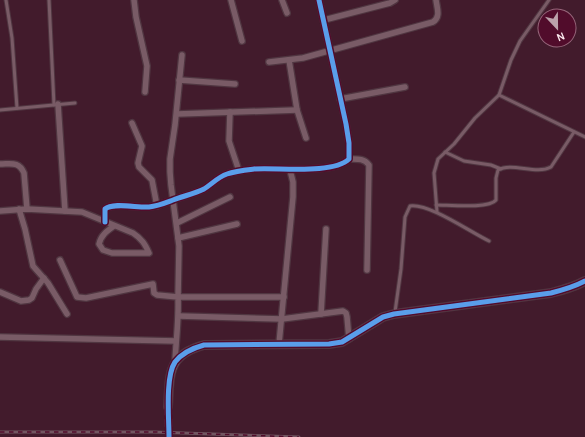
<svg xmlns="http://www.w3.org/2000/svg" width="585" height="437" font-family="Karla,sans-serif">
<rect width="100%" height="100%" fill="#421b2c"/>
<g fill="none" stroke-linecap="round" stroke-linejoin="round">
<polyline stroke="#5e3a49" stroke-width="8" stroke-dasharray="8 4" stroke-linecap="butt" points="168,407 169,437"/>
<defs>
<g id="lane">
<polyline points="6,0 12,38 17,108"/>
<polyline points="49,0 54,105"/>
<polyline points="499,95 585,137"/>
<polyline points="0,110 75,103"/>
<polyline points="445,152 464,161 491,165 501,169"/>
<path d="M436,205C449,205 489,209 496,200V178L498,170C512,162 536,175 551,167L574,132"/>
<polyline points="437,212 434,173 438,159 454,144 475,118 499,95 511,60 520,41 549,0"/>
<path d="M395,312L401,269L405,217L410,206C429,203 470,232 489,241"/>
</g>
<g id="street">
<polyline points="134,0 136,17 147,66 145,92"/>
<polyline points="231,0 242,41"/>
<polyline points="282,0 287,13"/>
<polyline points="324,20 390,3 395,0"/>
<polyline points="182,55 175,125 170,159 170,172 171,185 179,246 178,297 284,297"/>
<polyline points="289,60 297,110 306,138"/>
<path d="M269,62L303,58L433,22C441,17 437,8 436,0"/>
<polyline points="179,80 235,84"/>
<polyline points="340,99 405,87"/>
<polyline points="58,104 65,211"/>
<polyline points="230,112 229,141 239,171"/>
<polyline points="177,114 297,110"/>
<polyline points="132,123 142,146 138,163 139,167 152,180 157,206"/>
<path d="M349,159C357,159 364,158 369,165L367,270"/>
<path d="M0,164C11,164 19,161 24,173L27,209"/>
<polyline points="19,209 25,229 33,266 48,283 67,314"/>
<path d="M0,211L27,209L82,212L133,233C142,239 145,244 149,253H112L103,250L99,244C101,235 107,231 114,226"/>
<path d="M105,222V209C113,202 138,208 149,207C158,206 165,203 173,200C183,196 194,194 204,189C212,184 218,177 227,174C235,171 245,170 254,169C276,167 332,175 349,159V143L346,124L319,0"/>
<polyline points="177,223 230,197"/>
<polyline points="178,238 237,224"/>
<path d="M60,260L77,297L86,298L153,284L154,293L157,295L178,297C179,318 176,340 175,362"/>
<polyline points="0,292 21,301 29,300 32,298 36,289 44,278"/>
<polyline points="321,314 326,229"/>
<polyline points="179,316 282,319 343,311 346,313 347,317 349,339"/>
<polyline points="0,337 176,341"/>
<polyline points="279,344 293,197 293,182 290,170"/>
</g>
<path id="secondary" d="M168,407C170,374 167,355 204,345L329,344L342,342L383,317L394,314L551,293C563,290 574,287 585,281"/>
</defs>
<use href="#lane" stroke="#503641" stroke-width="5"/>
<use href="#street" stroke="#503641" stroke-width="8"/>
<use href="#secondary" stroke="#503641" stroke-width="10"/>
<use href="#lane" stroke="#795b66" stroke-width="3"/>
<use href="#street" stroke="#795b66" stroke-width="5.5"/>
<use href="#secondary" stroke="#795b66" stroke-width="8"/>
<defs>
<polyline id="rail" points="0,432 154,432 299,437"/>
</defs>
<use href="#rail" stroke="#725661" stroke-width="3"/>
<use href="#rail" stroke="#510c2b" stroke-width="1.5" stroke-dasharray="4.5" stroke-linecap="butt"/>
<defs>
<g id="cycleway">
<path d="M105,222V209C113,202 138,208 149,207C158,206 165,203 173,200C183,196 194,194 204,189C212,184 218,177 227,174C235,171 245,170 254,169C276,167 332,175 349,159V143L346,124L319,0"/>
<path d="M169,437C169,419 165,377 175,362C182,353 193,348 204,345L329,344L342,342L383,317L394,314L551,293C563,290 574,287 585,281"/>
</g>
</defs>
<use href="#cycleway" stroke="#510c2b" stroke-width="8"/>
<use href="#cycleway" stroke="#5a9eea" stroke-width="5"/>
</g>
<g transform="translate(557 28) rotate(158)"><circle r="19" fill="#510c2b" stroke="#96657a"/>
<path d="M0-3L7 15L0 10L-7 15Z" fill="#bca2ab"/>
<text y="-6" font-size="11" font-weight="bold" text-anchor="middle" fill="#fdebf0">N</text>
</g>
</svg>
